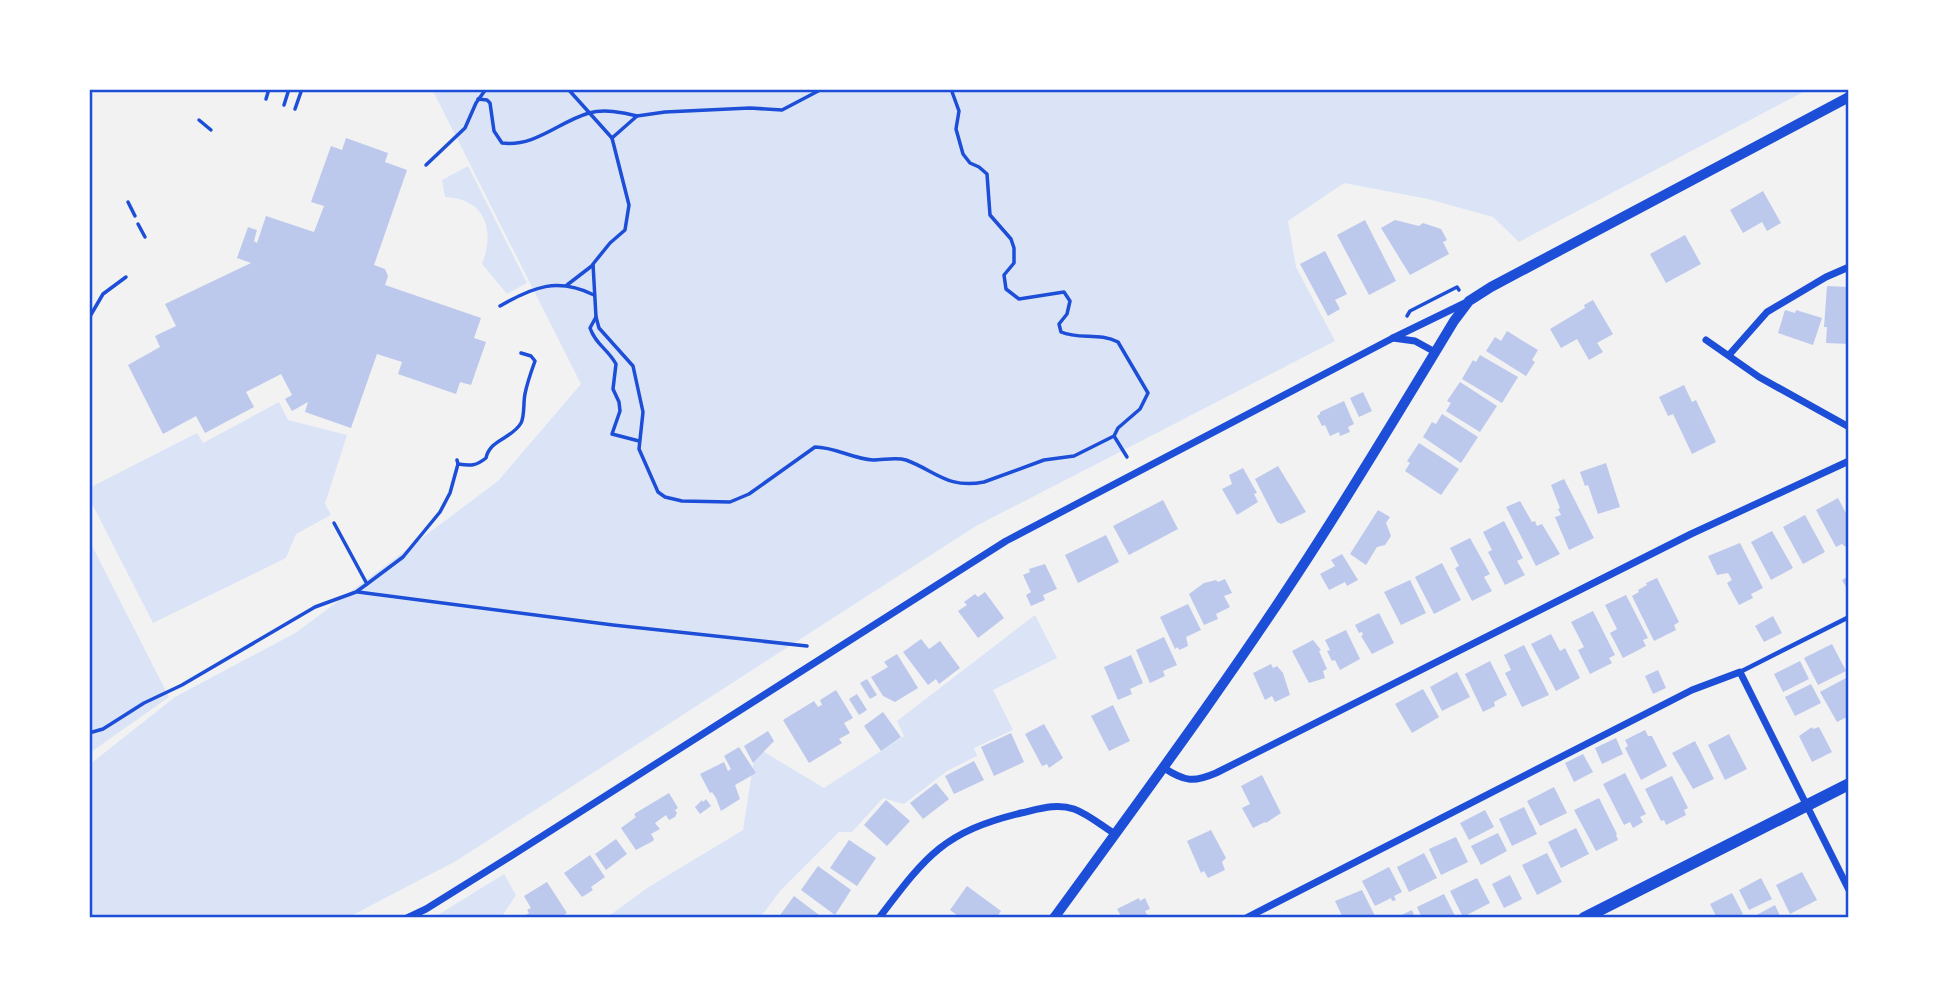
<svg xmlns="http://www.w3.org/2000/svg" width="1938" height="1007" font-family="'Public Sans',sans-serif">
<rect width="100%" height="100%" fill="#f2f2f2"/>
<g fill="#dbe4f7">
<polygon points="432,89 1809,89 1519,242 1493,217 1428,199 1344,183 1288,221 1296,267 1335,341 976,526 456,861 347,918 89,918 89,765 175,697 297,632 498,481 581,384"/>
<path d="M468,166L527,283L507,294L482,264C495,230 486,199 445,197L442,180Z"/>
<polygon points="279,402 288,420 347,435 325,504 331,515 296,534 286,558 153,623 89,498 89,488 197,433 203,443"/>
<polygon points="89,540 169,697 91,752 89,752"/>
<polygon points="1035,615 1057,658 993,690 1013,730 974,748 977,756 947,771 904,804 883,798 852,832 839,832 780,891 760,918 606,918 647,888 743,830 756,747 824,788 904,736 897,721"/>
<polygon points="504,874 516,895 501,918 433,918"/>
</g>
<g fill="#bdc9ec">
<polygon points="346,138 388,153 385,162 407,170 374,265 385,269 388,276 385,285 481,318 474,338 486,342 471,385 460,382 456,394 398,374 402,362 377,354 351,428 305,412 308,402 292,411 285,399 292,395 281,374 246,392 254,407 205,433 196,416 163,434 128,365 160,347 155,336 176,326 165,304 251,263 237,258 248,227 257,230 254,241 257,243 266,216 314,232 324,206 311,202 331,146 342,150"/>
<polygon points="1763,191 1781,223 1767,231 1762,222 1743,233 1730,210"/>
<polygon points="1365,220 1396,281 1369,295 1337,235"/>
<polygon points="1395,220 1419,226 1423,223 1441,229 1447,240 1443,242 1449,254 1410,275 1381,228"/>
<polygon points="1685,235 1701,264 1666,283 1650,254"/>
<polygon points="1325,251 1347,294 1335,300 1340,309 1328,316 1300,264"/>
<polygon points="1827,286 1849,287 1849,344 1826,343 1827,327 1824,327"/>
<polygon points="1593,300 1613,334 1597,343 1603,352 1589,360 1577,339 1561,348 1550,329 1585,308 1584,305"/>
<polygon points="1785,310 1795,313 1796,310 1822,318 1813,345 1778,333"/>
<polygon points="1507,331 1538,350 1532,360 1535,362 1526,376 1486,351 1495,337 1501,341"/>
<polygon points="1480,355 1518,377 1502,403 1462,379 1473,360 1476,362"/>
<polygon points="1460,382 1497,406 1480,432 1446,411 1451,403 1447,401"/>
<polygon points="1684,385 1692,402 1696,400 1716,442 1692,454 1673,414 1668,416 1659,397"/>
<polygon points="1363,392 1372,411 1359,417 1350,398"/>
<polygon points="1344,401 1354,424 1348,427 1350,432 1340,436 1339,432 1330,436 1325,425 1322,426 1317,416 1320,414 1320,412"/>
<polygon points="1442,414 1478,437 1461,463 1423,437 1432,422 1436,424"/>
<polygon points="1419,443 1459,469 1441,495 1405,471 1410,463 1407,461"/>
<polygon points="1606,463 1620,507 1598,514 1588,485 1585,486 1580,472"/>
<polygon points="1278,466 1306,512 1281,524 1277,522 1255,479"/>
<polygon points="1243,468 1257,493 1254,494 1258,502 1237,515 1222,489 1232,484 1229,475"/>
<polygon points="1564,479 1594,538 1569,550 1555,517 1561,515 1558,509 1560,508 1551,485"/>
<polygon points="1838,498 1849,519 1847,548 1842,544 1836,547 1816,510"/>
<polygon points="1163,500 1178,529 1129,555 1113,526"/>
<polygon points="1520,501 1532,522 1535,521 1537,526 1542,524 1560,554 1536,566 1506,507"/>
<polygon points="1378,510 1390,517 1386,523 1391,536 1385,545 1377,547 1366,565 1350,554"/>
<polygon points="1805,515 1825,552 1803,564 1783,527"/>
<polygon points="1504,521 1523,558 1517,561 1525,575 1505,585 1488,552 1492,550 1483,532"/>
<polygon points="1772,531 1793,568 1771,580 1751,542"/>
<polygon points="1106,535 1119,562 1078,583 1065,555"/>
<polygon points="1470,538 1490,574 1484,577 1492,591 1472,601 1455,568 1459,566 1450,548"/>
<polygon points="1740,543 1763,588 1751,594 1753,598 1739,605 1727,583 1732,580 1728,573 1717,575 1708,556"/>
<polygon points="1342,554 1358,580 1347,586 1345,582 1329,590 1320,574 1335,566 1331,560"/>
<polygon points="1442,563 1461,600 1434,614 1415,577"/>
<polygon points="1045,564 1057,589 1043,595 1045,600 1031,606 1026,595 1031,592 1023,575 1030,572 1029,569"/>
<polygon points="1849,576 1849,592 1842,580"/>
<polygon points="1657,578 1679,622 1674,625 1676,630 1654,641 1632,596 1639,592 1638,590 1647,585 1646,583"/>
<polygon points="1225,579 1232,593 1224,596 1230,607 1216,614 1218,619 1204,625 1189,594 1204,583 1216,580 1218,582"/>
<polygon points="1410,580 1426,613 1401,625 1384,592"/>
<polygon points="985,592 1004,618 978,638 958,611 967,605 964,602 975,594 978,597"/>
<polygon points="1626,595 1648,638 1643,640 1646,646 1623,658 1610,633 1617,629 1605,605"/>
<polygon points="1188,604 1201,630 1186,637 1188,646 1179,650 1178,647 1175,649 1160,617"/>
<polygon points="1593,611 1615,655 1609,658 1612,663 1590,674 1578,650 1584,647 1571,622"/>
<polygon points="1379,613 1394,643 1372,654 1361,636 1363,635 1362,632 1359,633 1355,625"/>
<polygon points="1773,616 1782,633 1764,642 1755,626"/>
<polygon points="1346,630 1360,659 1340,670 1335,660 1332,661 1327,651 1330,650 1325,640"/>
<polygon points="1551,634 1560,651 1565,648 1580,678 1556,691 1531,644"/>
<polygon points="1164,637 1177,665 1163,671 1165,676 1150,683 1136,650"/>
<polygon points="921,639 929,649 940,641 960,668 939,684 936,679 928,685 903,652"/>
<polygon points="1313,640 1321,650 1319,651 1327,669 1323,671 1325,678 1309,683 1292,651"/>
<polygon points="1832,644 1846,671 1818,685 1804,658"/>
<polygon points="1524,645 1549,695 1522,707 1505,673 1511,670 1504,655"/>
<polygon points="897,654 918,688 895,702 883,696 871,677 888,667 884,662"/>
<polygon points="1131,655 1143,683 1130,689 1132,694 1118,700 1104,667"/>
<polygon points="1490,661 1507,695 1494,702 1495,706 1483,712 1465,674"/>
<polygon points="1800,661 1809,679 1783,692 1774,674"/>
<polygon points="1271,664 1273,668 1277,666 1283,673 1290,695 1275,702 1272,696 1265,700 1253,673"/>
<polygon points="1658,670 1666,688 1653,694 1645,676"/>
<polygon points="1457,672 1470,697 1442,711 1430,687"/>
<polygon points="1846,678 1849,683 1849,716 1837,722 1820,692"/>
<polygon points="867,679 877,695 870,699 860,683"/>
<polygon points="1811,684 1821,703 1795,716 1785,697"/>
<polygon points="1423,689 1439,717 1412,733 1395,704"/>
<polygon points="836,690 853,718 844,723 850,733 839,739 842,743 809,763 783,720 814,701 818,707 822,705 820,700"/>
<polygon points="857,694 867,710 859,715 849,699"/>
<polygon points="1113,705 1130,741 1109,751 1091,716"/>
<polygon points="883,712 901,737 881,751 864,726"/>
<polygon points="1044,724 1063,758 1049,768 1047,764 1042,766 1025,734"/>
<polygon points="1812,727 1813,729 1819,727 1832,752 1812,762 1799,736"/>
<polygon points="1645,730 1648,736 1652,736 1667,766 1641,780 1625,748 1628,746 1625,740"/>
<polygon points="768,731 774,741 753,763 744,746"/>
<polygon points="1011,733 1024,762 994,776 981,747"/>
<polygon points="1729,734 1747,769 1725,780 1708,745"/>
<polygon points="1616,738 1623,754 1602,764 1595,748"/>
<polygon points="1695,741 1714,779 1693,789 1672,753"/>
<polygon points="739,747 756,773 735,785 740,799 721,811 716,798 712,792 710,793 700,774 724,762 728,771 731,769 724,756"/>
<polygon points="1583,754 1593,772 1574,782 1565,763"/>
<polygon points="974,761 984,780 954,794 945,776"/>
<polygon points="1625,773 1646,814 1640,817 1643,822 1633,828 1630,822 1624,825 1603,784"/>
<polygon points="1262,775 1281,813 1266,823 1265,822 1253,828 1242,808 1250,804 1241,786"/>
<polygon points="1672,776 1688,808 1684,810 1686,815 1666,825 1664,820 1661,821 1645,789"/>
<polygon points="936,783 949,799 923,819 910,803"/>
<polygon points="1554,787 1567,813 1540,826 1527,801"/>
<polygon points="669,793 678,808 675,810 677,813 675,817 669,820 666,815 655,823 660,829 651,834 654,839 653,841 636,850 621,828 636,817 634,814"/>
<polygon points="1599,798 1617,834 1616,835 1618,840 1596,851 1574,810"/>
<polygon points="706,799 711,806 700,814 695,807 702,800 703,802"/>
<polygon points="886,800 910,821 887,846 864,825"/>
<polygon points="1524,807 1537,834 1512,846 1499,819"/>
<polygon points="1485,810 1494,827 1469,840 1460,823"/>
<polygon points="1576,828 1589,854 1561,868 1548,842"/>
<polygon points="1211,830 1226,858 1222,862 1225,870 1208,878 1204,871 1201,873 1187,841"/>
<polygon points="1498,833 1507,851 1481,865 1471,846"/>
<polygon points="1456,837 1468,862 1441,875 1429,849"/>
<polygon points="616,839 627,854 606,870 595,854"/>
<polygon points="849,840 876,858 857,886 830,868"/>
<polygon points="1424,853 1437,878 1409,892 1397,867"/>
<polygon points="1547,853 1562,882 1537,895 1522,865"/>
<polygon points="590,855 605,877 591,887 593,890 582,897 564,873"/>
<polygon points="818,866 851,890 835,915 801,890"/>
<polygon points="1389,867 1402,892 1394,896 1396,900 1392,901 1391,898 1375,906 1362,881"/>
<polygon points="1802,872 1817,900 1790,914 1776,885"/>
<polygon points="1510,875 1522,899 1504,908 1492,884"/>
<polygon points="1477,878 1490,903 1463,917 1450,891"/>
<polygon points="1761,878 1772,899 1749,910 1739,890"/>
<polygon points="547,882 567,913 559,918 521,918 529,913 527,910 531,908 524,896"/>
<polygon points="967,886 1001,911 996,918 961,918 950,910"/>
<polygon points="1362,890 1376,918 1343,918 1335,901"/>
<polygon points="1732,893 1743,914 1734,918 1717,918 1710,904"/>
<polygon points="1444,894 1456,918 1422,918 1417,907"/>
<polygon points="794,896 823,918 778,918"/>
<polygon points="1139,898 1140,901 1145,898 1150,909 1145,911 1149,918 1122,918 1117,909"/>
<polygon points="1775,905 1781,918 1751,918"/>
<polygon points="1412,910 1415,918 1395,918"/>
</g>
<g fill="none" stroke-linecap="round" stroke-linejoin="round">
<g stroke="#1d4ed8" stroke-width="3.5">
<path d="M568,89L612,138L629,205L625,230L610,243L593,264L596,317L599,328L633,366L643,412L639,449L658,492L665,497L682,501L730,502L749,494L815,447C835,447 853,459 873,460C884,460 896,457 906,460C936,471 947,489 984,482L1044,460L1074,456L1114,436L1118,428L1140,409L1148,393L1118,342C1100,332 1079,340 1061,332L1059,324L1067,314L1070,301L1064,292L1019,299L1006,289L1004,275L1014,263V248L1011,239L990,215L987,174L979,167L970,163L963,154L956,129L959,111L951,89"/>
<polyline points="266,99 269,89"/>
<path d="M478,99L487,100L490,103L494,131L502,143C536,147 558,122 589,113C603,109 623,112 637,116"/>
<polyline points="284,105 289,89"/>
<polyline points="295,109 302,89"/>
<polyline points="199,120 211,130"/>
<polyline points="612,138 637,116 665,112 750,108 782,110 822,89"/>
<polyline points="426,165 465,128 476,103 486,89"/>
<polyline points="128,202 135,216"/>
<polyline points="138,224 145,237"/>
<polyline points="567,285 593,265"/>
<path d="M500,306C533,287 557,277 594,295"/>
<polyline points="1407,316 1410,311 1457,287 1459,290"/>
<path d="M596,317L590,328C596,345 607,348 616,364L613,389L619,402L620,411L612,434L639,441"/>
<polyline points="89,318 103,294 126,277"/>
<polyline points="1114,436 1127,457"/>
<path d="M458,464C471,466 476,466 486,458C490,439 512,439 521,423C525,415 523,403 525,394C527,383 531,372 535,361L531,356L521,353"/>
<polyline points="334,523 367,584"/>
<polyline points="358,592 613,625 807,646"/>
<polyline points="89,733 103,729 144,703 182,685 315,607 356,592 367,584 403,557 440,512 450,493 458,464 457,460"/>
</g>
<polyline stroke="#1d4ed8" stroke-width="4.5" points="1740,672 1849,617"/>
<g stroke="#1d4ed8" stroke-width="7">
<polyline points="1393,338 1415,341 1435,352"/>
<polyline points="1706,340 1759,377 1849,427"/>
<polyline points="1729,355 1767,312 1826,277 1849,267"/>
<path d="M1164,768C1184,781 1193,783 1216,773L1691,534L1849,461"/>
<polyline points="407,918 426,909 511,856 1006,541 1393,338 1465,303"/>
<path d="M879,918C926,856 943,832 1021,813C1039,809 1056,803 1074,809C1088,814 1102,826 1115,834"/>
<polyline points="1246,918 1692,690 1740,672 1849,890"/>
</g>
<path stroke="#1d4ed8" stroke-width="10" d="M1054,918C1145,793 1237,669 1320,539C1366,467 1410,394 1454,321L1469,301L1491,287L1849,97"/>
<polyline stroke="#1d4ed8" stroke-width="12" points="1584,918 1849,784"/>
</g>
<rect width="1938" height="1007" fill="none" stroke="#ffffff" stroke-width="182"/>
<rect x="91" y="91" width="1756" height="825" fill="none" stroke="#1d4ed8" stroke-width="2.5"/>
</svg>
